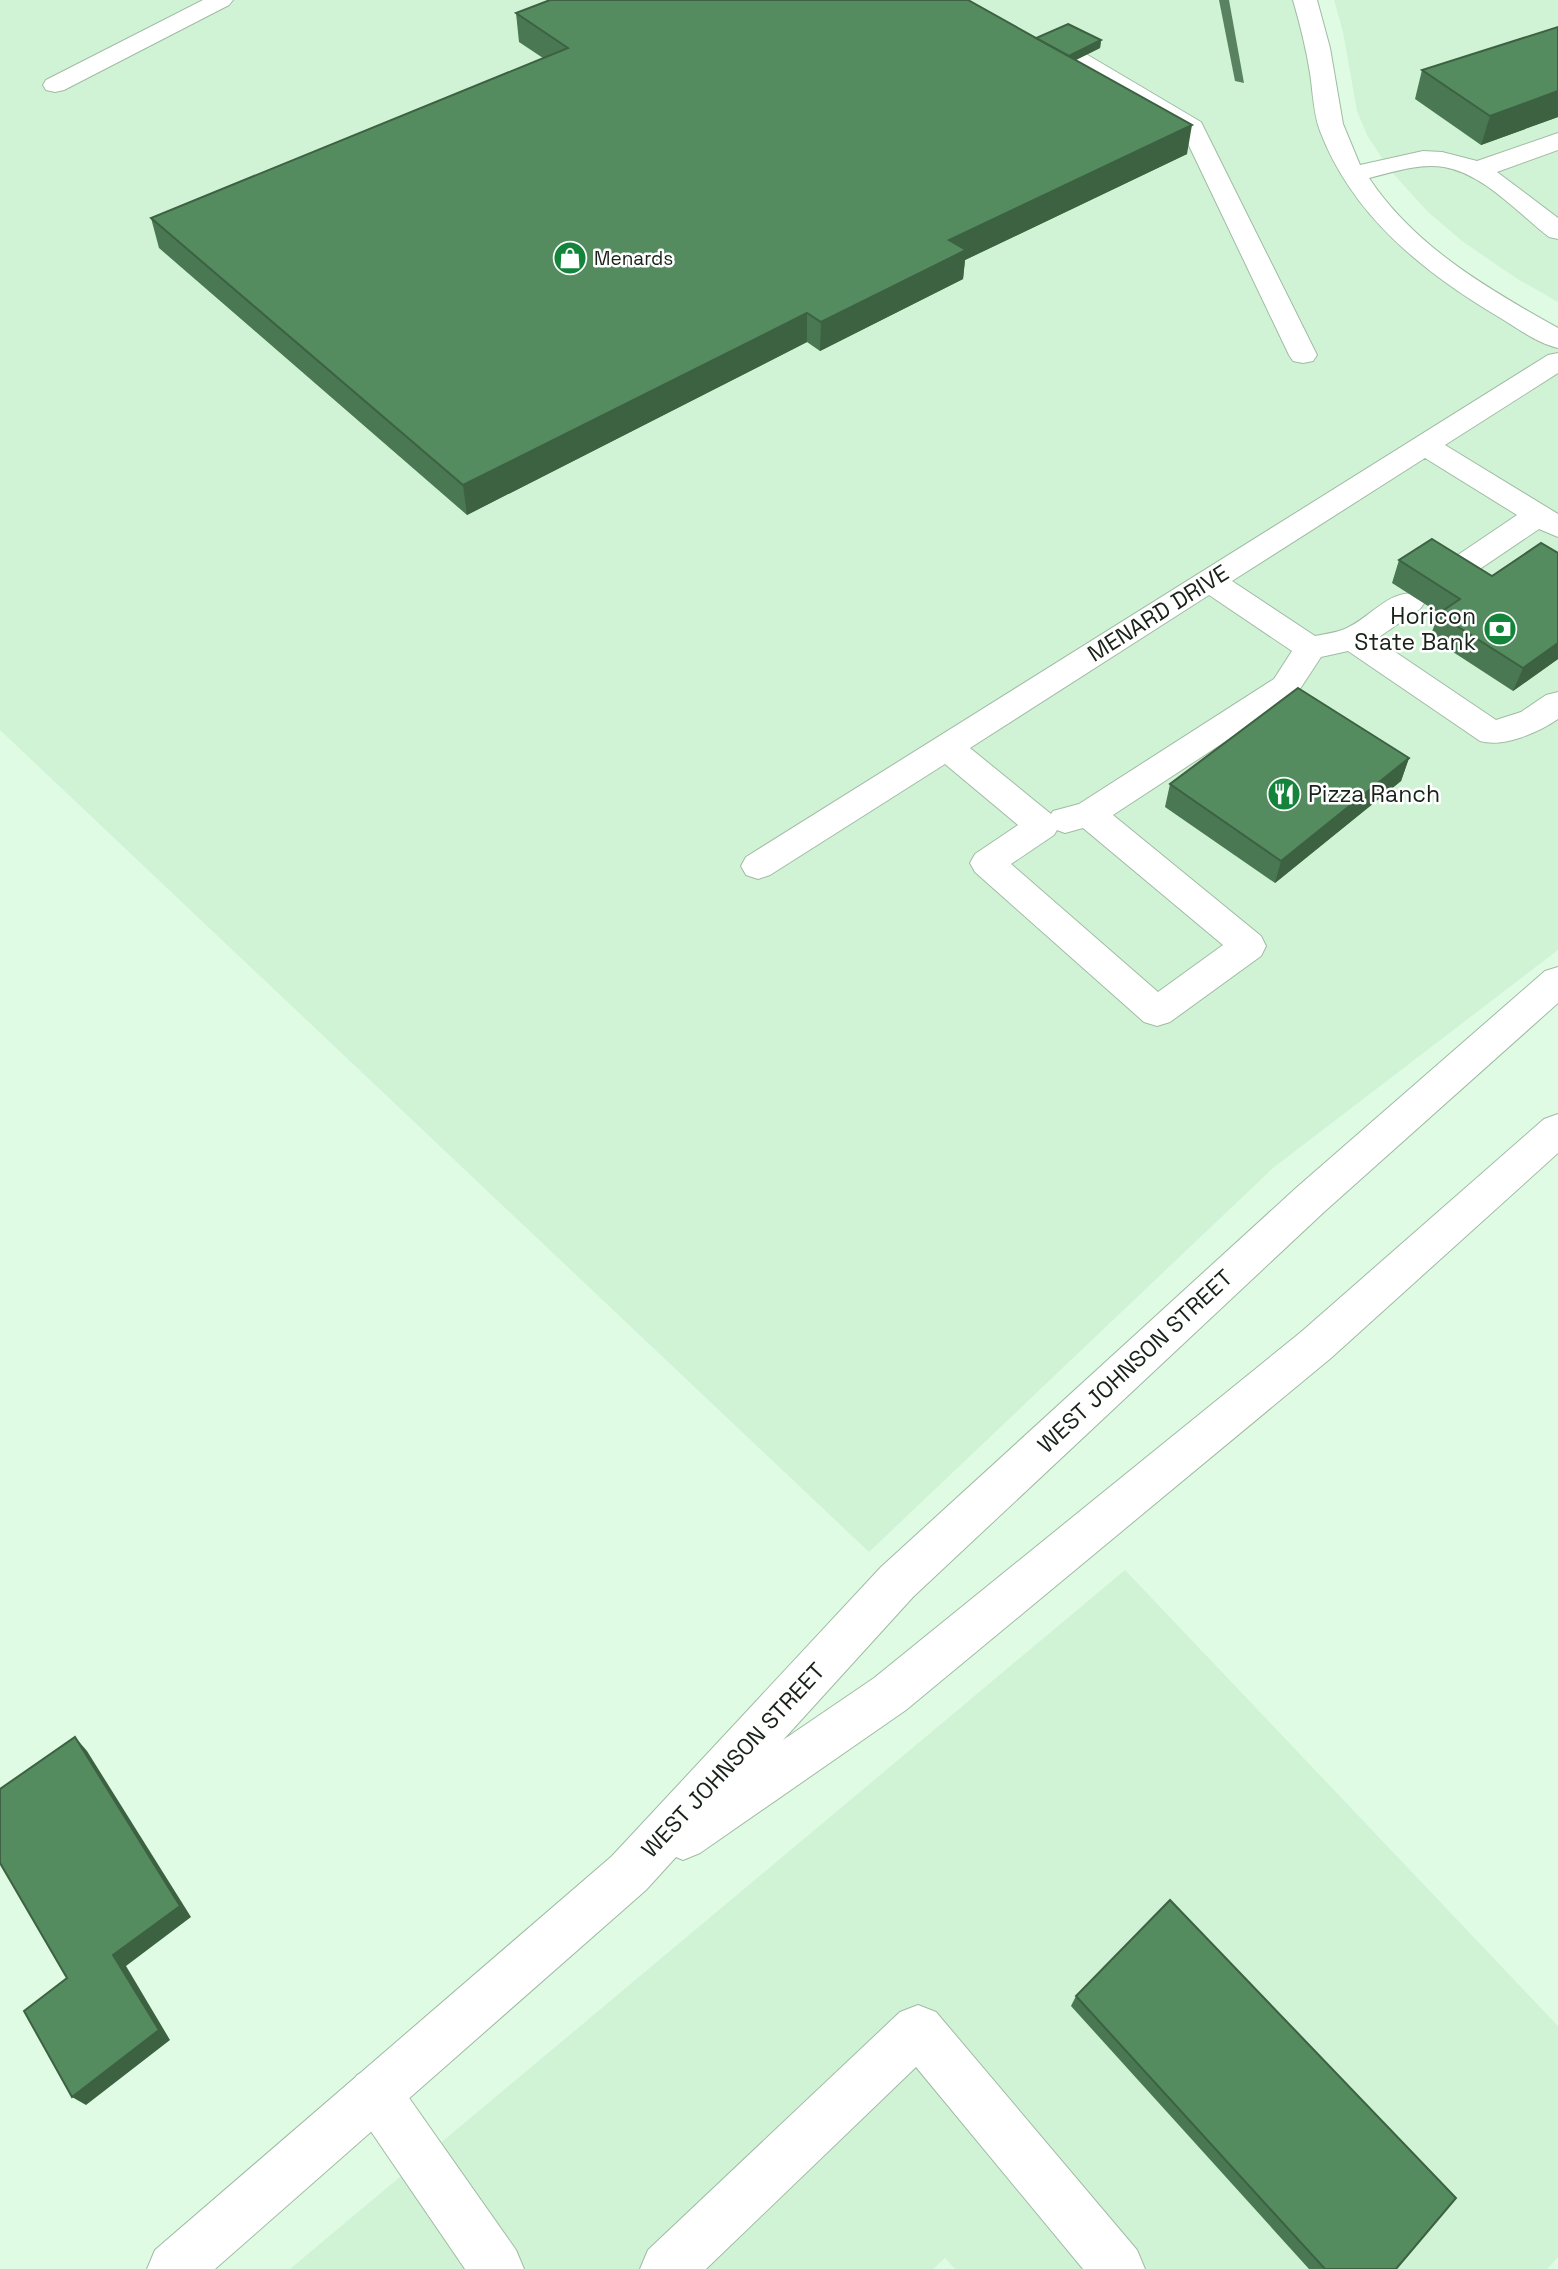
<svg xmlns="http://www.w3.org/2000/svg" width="1558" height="2269" font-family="'Space Grotesk',sans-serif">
<rect width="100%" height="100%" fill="#dffbe3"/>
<g fill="#d0f3d5">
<polygon points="0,0 1305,0 1328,115 1388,218 1558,340 1558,950 1273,1168 869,1552 0,730"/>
<polygon points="1334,0 1558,0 1558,302 1516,278 1462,241 1428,212 1389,169 1367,135 1357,111 1343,32"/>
<polygon points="1125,1570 1558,2026 1558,2257 1547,2269 955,2269 945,2258 933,2269 290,2269"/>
</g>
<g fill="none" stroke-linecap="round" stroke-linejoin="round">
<polygon fill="#598360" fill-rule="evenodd" points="1219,0 1229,0 1244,83 1235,81"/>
<defs>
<g id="minor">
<polygon points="203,0 233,0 229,5 64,90 55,92 46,90 43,85 46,80"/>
<path d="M1293,0H1317L1330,48L1343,124L1360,165L1423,151L1442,152L1477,161L1558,133V150L1497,172L1558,218V239L1549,237C1518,213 1484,174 1444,167C1419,163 1393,172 1369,178C1414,246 1488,289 1558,328V348C1536,343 1516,327 1497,316C1422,271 1352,215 1320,131C1313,112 1313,92 1310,73C1306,48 1300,24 1293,0Z"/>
<polygon points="1077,52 1086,54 1201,122 1317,355 1313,361 1303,363 1293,361 1289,355 1182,131 1068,64 1065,59 1068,54"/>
<path d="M1558,353V373L1445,445L1558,514V537L1539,529L1465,579L1454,582L1443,579L1439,572L1443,565L1517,515L1425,458L1232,581L1315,636C1324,634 1334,633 1342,630C1369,621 1389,586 1420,595L1425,602L1420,609L1376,639L1496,720L1521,712L1546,695L1558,692V719C1539,732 1504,748 1480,741L1348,651L1321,657L1296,695L1113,815L1261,936L1266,946L1261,956L1170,1022L1157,1026L1144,1022L975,872L970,863L975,854L1018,825L945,764L770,875L758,879L746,875L741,866L746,857L1548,355ZM1209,595L1292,651L1274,679L1079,804L1053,811L1051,814L970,748ZM1083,828L1223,945L1158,992L1011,864L1054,835L1057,830L1065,833Z"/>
<polygon points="918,2005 936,2012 1137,2250 1145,2269 1083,2269 916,2067 706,2269 640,2269 648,2250 900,2012"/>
<polygon points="375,2067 393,2075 516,2250 524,2269 465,2269 357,2111 349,2093 357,2075"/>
</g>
<polygon id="major" points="1558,967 1558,1003 1324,1212 913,1597 783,1740 874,1678 1301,1332 1544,1119 1558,1114 1558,1153 1331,1358 906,1710 700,1853 683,1860 676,1857 646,1890 215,2269 147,2269 155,2250 612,1856 881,1567 1296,1188 1545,971"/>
</defs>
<use href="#minor" stroke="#a0bba3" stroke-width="2"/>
<use href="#major" stroke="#a0bba3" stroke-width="2"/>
<use href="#minor" fill="#fff" fill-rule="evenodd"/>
<use href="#major" fill="#fff" fill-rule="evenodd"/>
</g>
<g fill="#497852">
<polygon points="516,13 1101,40 1100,48 1076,60 1187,154 965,260 963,279 820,351 807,342 467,515 159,248 151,218 543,58 519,42"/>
<polygon points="1558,27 1558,117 1481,145 1415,99 1422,70"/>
<polygon points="1558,553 1558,659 1513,691 1430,637 1439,613 1392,583 1399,560 1492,576"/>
<polygon points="1409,758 1401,781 1275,883 1165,807 1170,784"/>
<polygon points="1076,1996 1396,2269 1309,2269 1071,2006"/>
</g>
<g fill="#3c6242">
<polygon points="1101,40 1100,48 1047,74 1047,66"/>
<polygon points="1558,91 1558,117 1481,145 1490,116"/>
<polygon points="1192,125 1187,154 965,260 963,279 820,351 821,322 949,240"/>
<polygon points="807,313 807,342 467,515 463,485"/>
<polygon points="1558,643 1558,659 1513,691 1523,668"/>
<polygon points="1409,758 1401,781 1275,883 1281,861"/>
<polygon points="75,1737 87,1751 191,1917 126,1966 170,2040 86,2105 72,2097 113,1955"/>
</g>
<g fill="#558c5f" stroke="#3c6242" stroke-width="2">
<polygon points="550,0 968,0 1192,125 949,240 966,250 821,322 807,313 463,485 151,218 568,48 516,13"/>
<polygon points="1068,24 1101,40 1069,56 1036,38"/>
<polygon points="1558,27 1558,91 1490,116 1422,70"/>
<polygon points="1432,539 1492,576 1541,543 1558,553 1558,643 1523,668 1438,614 1460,599 1399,560"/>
<polygon points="1298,688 1409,758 1281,861 1170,784"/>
<polygon points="75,1737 180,1906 113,1955 159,2030 72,2097 24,2011 67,1978 0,1863 0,1789"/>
<polygon points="1170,1900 1456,2198 1396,2269 1325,2269 1076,1996"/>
</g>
<defs>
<symbol id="shop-disc" viewBox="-11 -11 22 22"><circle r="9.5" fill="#15843b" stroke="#fff"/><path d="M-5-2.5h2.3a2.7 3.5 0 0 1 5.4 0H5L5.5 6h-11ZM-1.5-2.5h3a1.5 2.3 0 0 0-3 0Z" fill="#fff"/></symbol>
<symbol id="bank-disc" viewBox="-11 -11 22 22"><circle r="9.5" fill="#15843b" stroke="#fff"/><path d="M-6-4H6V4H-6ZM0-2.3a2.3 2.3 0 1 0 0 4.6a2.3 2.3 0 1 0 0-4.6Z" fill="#fff"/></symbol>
<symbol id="restaurant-disc" viewBox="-11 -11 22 22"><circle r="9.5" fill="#15843b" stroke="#fff"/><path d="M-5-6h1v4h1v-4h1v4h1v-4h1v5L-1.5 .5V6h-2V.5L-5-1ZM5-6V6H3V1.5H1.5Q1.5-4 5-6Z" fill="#fff"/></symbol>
</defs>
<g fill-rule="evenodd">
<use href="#shop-disc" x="551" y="239" width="38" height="38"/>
<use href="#bank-disc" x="1481" y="610" width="38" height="38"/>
<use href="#restaurant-disc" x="1265" y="775" width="38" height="38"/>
</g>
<g text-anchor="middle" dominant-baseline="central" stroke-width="5" stroke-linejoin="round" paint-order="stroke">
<g font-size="19" fill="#182219" stroke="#fff" text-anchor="start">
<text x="594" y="258">Menards</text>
</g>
<g font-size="23" fill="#182219" stroke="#fff">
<text transform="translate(1158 613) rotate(-32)">MENARD DRIVE</text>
<text transform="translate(1135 1361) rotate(-43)">WEST JOHNSON STREET</text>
<text transform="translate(733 1760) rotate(-47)">WEST JOHNSON STREET</text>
</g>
<g font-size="23" fill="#182219" stroke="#fff" text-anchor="end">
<text x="1476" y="616">Horicon<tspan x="1476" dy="26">State Bank</tspan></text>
<text x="1308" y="794" text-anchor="start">Pizza Ranch</text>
</g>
</g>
</svg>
